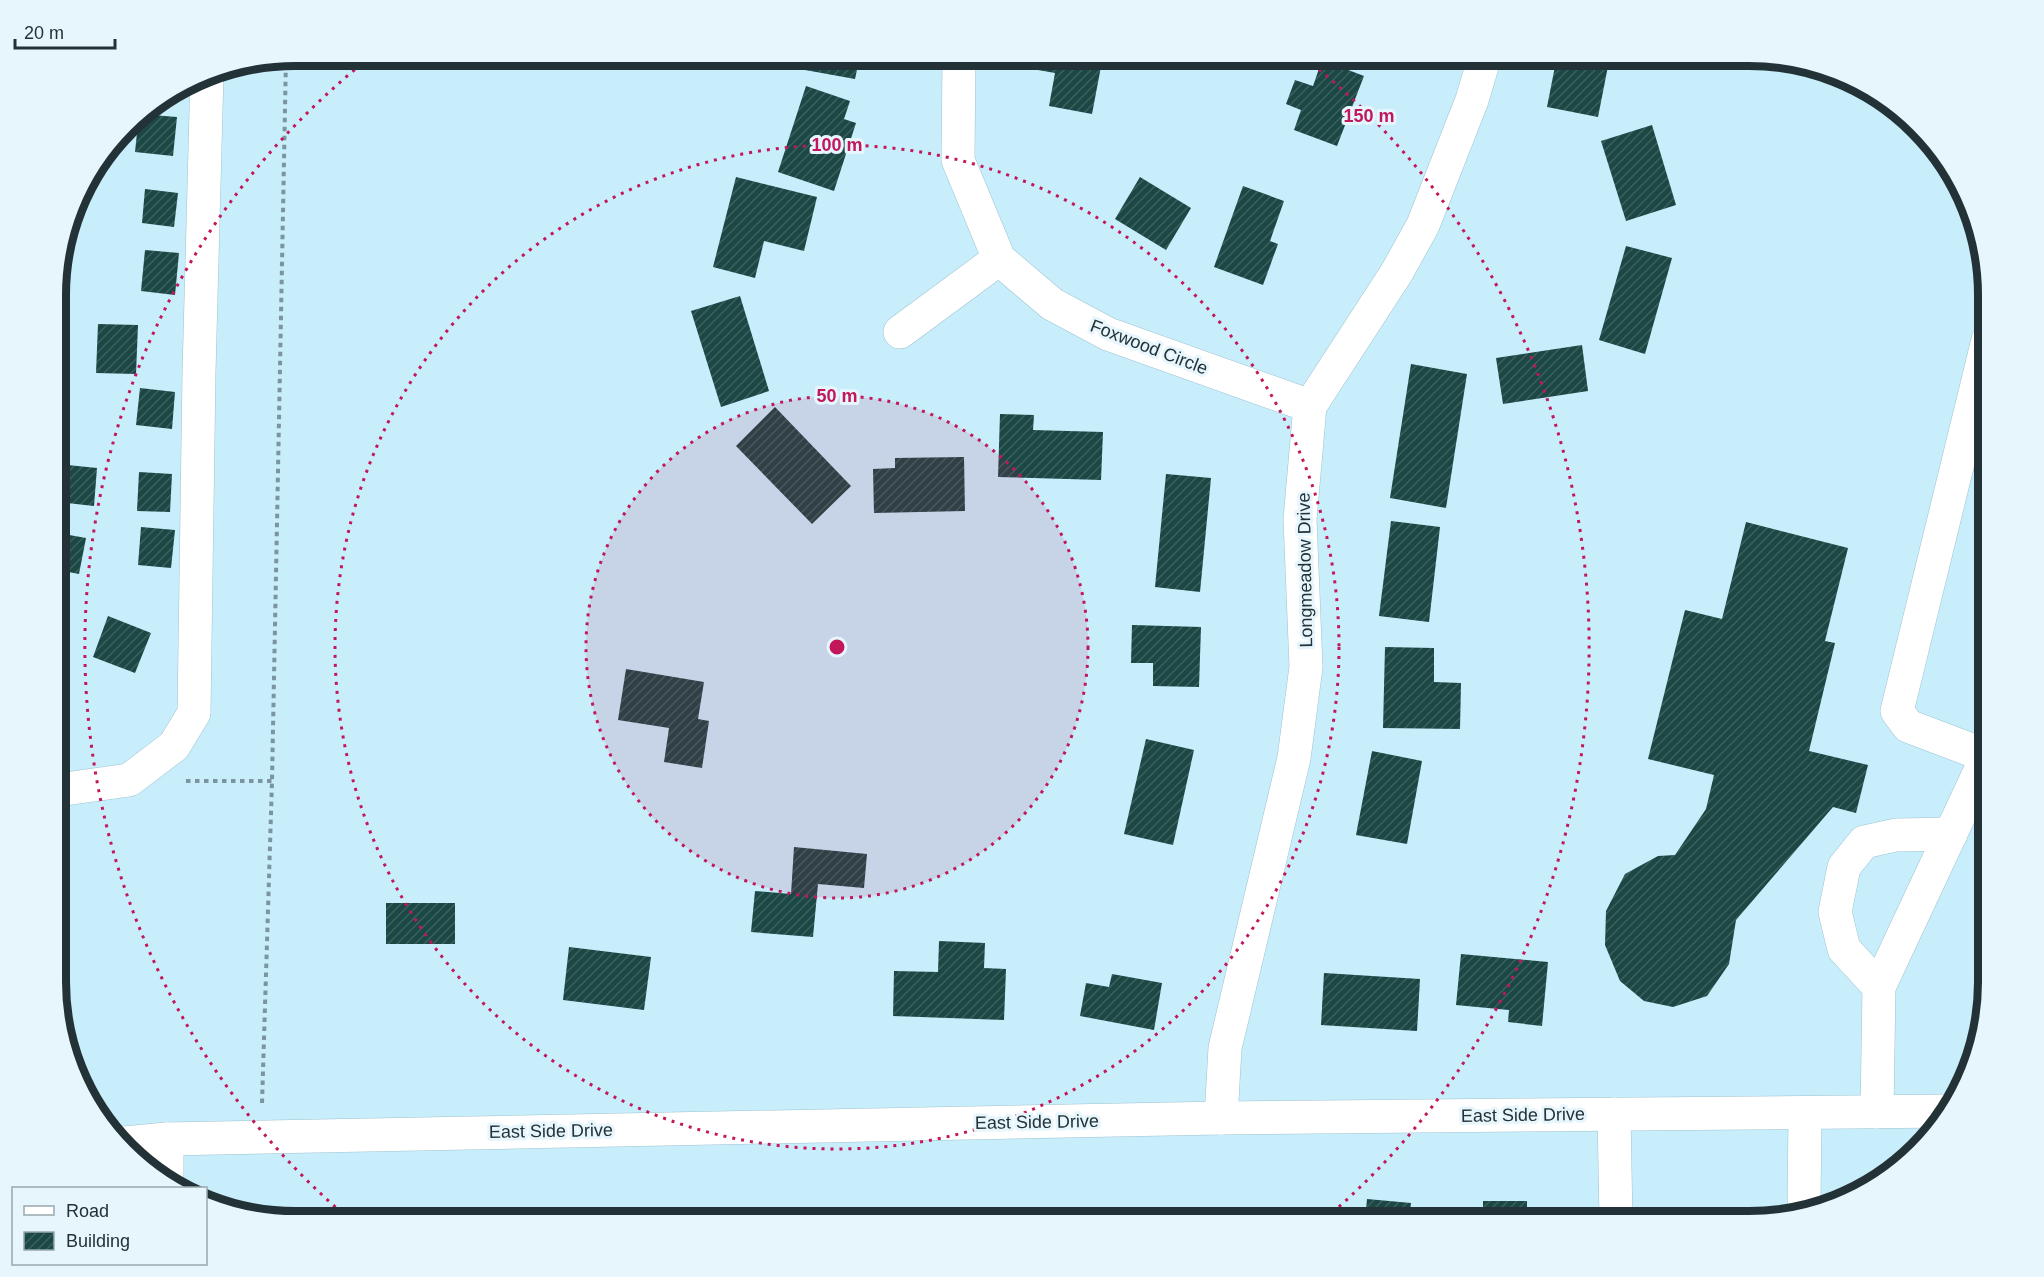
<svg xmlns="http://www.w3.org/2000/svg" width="2044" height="1277" font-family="Arial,sans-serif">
<defs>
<pattern id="building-hatch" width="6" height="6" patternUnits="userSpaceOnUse" patternTransform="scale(1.5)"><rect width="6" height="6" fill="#1b4745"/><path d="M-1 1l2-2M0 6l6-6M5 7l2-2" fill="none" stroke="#3b605e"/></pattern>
</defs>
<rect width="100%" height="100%" fill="#c8edfb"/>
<g fill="url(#building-hatch)">
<polygon points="807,56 860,56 855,79 805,70"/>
<polygon points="1040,56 1103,56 1092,114 1049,106 1055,73 1038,70"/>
<polygon points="1557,56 1610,56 1598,117 1547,107"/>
<polygon points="1322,60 1364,76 1337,146 1294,130 1301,110 1286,104 1295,80 1313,86"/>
<polygon points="806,86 850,101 844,119 856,123 834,191 778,172"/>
<polygon points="180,88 180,101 161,100"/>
<polygon points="139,114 177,117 173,156 135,152"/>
<polygon points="1652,125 1676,205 1626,221 1601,141"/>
<polygon points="736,177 817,197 804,251 764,241 755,278 713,267"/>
<polygon points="1140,177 1191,208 1166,250 1115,219"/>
<polygon points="1243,186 1284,201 1270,241 1278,244 1263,285 1214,267"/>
<polygon points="145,189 178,193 174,227 142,223"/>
<polygon points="1626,246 1672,258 1645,354 1599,340"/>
<polygon points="145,250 179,253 175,295 141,291"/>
<polygon points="740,296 769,391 721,407 691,311"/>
<polygon points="98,324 138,325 136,374 96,373"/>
<polygon points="1582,345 1588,391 1503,404 1496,358"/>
<polygon points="1411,364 1467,374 1446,508 1390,498"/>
<polygon points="140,388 175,392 172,429 136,425"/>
<polygon points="775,407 851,486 812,524 736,446"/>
<polygon points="1000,414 1034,415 1033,430 1103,432 1101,480 998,477"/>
<polygon points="964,457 965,511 874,513 873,469 895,468 895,458"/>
<polygon points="58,464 97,468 94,506 58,502"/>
<polygon points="139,472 172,474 170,512 137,511"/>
<polygon points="1166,474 1211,478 1200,592 1155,587"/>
<polygon points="1391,521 1440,527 1429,622 1379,616"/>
<polygon points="1746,522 1848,548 1825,641 1835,643 1809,751 1868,765 1856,813 1833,807 1736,920 1729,964 1707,996 1673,1007 1644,1001 1620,981 1605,945 1606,911 1625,874 1658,856 1675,855 1706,809 1714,775 1648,759 1685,610 1722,619"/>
<polygon points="141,527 175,530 171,568 138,565"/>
<polygon points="58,533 86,538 79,574 58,570"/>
<polygon points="108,616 151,633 135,673 93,657"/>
<polygon points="1132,625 1201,627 1199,687 1153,686 1153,663 1131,663"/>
<polygon points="1385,647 1434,648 1434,682 1461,683 1460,729 1383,728"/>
<polygon points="626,669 704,682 698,719 709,721 702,768 664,762 669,728 618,720"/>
<polygon points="1146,739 1194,750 1173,845 1124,834"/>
<polygon points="1372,751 1422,761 1407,844 1356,835"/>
<polygon points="794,847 867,854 864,888 818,884 813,937 751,932 755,891 791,894"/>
<rect x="386" y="903" width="69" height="41"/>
<polygon points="939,941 985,943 984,968 1006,969 1004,1020 893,1016 894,971 938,972"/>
<polygon points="569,947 651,957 644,1010 563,1000"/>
<polygon points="1461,954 1548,962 1542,1026 1508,1022 1509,1010 1456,1005"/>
<polygon points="1324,973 1420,979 1417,1031 1321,1025"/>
<polygon points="1112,974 1162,983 1154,1030 1080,1016 1086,983 1109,987"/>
<polygon points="1367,1199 1411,1203 1409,1221 1365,1221"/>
<rect x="1483" y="1201" width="44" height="20"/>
</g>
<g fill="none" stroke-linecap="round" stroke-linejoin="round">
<defs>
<g id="minor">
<polyline points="959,56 958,160 999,259 1052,304 1108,334 1310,406"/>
<polyline points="900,332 999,259"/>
<polyline points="1987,756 1908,726 1897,711 1988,340"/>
<polyline points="58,790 129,780 174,746 194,713 199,373 207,73"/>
<polyline points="1879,987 1844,949 1835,912 1844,867 1864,842 1896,835 1951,834"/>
<polyline points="1877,1112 1879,987 1988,754"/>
<polyline points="1614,1114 1616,1221"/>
<polyline points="1221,1118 1225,1048 1294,758 1306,667 1300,519 1310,406 1397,272 1423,225 1472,100 1485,56"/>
<polyline points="124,1143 167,1139 1221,1118 1950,1111"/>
<polyline points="167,1184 167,1139"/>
<polyline points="1804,1209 1805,1113"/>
</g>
</defs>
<use href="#minor" stroke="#9ec3d0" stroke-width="34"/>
<g stroke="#7a959f" stroke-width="4" stroke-dasharray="4.5 4.5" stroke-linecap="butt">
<polyline points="186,781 272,781"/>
<polyline points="262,1103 272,781 286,57"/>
</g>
<use href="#minor" stroke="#fff" stroke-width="33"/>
</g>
<circle cx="837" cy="647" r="251" fill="#c2185b" fill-opacity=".12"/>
<g fill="none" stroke="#c2185b" stroke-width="3" stroke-dasharray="3 6">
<circle cx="837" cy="647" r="251"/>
<circle cx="837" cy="647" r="502"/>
<path d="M349 1219A752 752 0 0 1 369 58M1305 58A752 752 0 0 1 1325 1219"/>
</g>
<g text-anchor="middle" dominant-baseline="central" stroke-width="6" stroke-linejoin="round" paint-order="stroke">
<g font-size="18" fill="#233237" stroke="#e7f6fc">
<text transform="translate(1149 347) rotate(21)">Foxwood Circle</text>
<text transform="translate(1305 570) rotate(-91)">Longmeadow Drive</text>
<text transform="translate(1523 1115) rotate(-1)">East Side Drive</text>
<text transform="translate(1037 1122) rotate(-1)">East Side Drive</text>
<text transform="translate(551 1131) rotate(-1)">East Side Drive</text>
</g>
</g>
<path d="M0 0H2044V1277H0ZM295 66H1749A229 229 0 0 1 1978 295V982A229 229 0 0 1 1749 1211H295A229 229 0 0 1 66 982V295A229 229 0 0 1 295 66Z" fill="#e7f6fc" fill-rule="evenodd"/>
<path fill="none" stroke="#233237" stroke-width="8" d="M295 66H1749A229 229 0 0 1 1978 295V982A229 229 0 0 1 1749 1211H295A229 229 0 0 1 66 982V295A229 229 0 0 1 295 66Z"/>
<circle cx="837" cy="647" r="9" fill="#c2185b" stroke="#e7f6fc" stroke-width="3"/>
<g font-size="18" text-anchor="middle" font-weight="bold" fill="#c2185b" stroke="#e7f6fc" stroke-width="6" stroke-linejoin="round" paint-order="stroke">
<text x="1369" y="122">150 m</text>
<text x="837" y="151">100 m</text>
<text x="837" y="402">50 m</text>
</g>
<rect x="12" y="1187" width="195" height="78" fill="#e7f6fc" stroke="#99a8ad" stroke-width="1.5"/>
<rect x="24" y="1206" width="30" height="9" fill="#ffffff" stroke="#99a8ad" stroke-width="1.5"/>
<text x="66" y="1217" font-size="18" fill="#233237">Road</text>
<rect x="24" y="1232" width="30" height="18" fill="url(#building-hatch)" stroke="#99a8ad" stroke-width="1.5"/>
<text x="66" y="1247" font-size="18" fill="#233237">Building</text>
<path d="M15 39v9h100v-9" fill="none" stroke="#233237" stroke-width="3"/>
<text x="24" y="39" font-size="18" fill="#233237" stroke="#e7f6fc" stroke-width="4.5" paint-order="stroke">20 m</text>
</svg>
